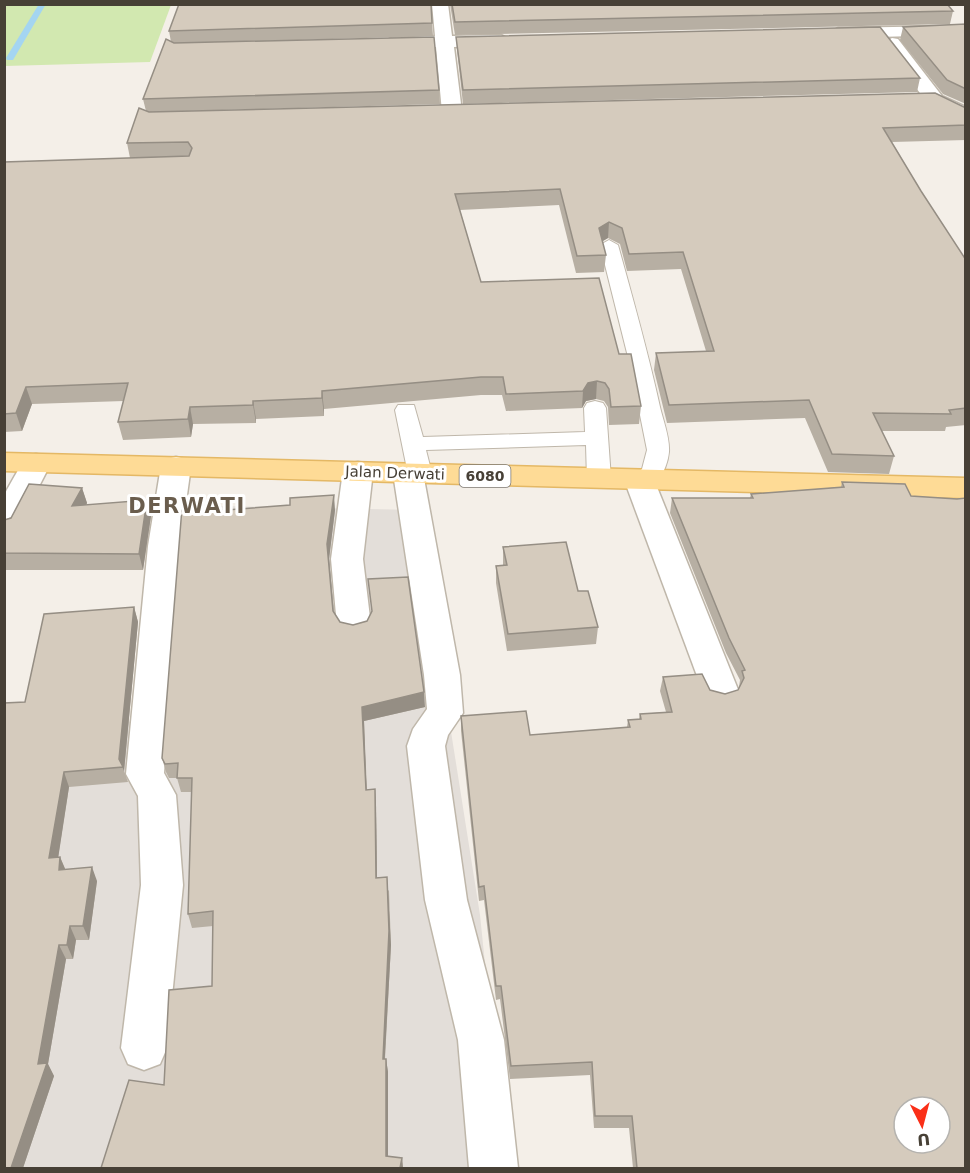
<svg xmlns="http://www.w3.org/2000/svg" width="970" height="1173" font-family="'DejaVu Sans',sans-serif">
<rect width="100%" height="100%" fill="#f4efe8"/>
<polygon fill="#e3ded9" points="174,505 416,510 480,915 506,1168 5,1168 50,724 149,721"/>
<polygon fill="#d2e8b0" points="4,5 5,4 171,5 150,62 5,66"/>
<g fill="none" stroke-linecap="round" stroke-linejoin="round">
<polygon fill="#a4d5f1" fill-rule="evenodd" points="39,4 46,4 13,60 7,60 6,58"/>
<defs>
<g id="service">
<path d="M609,240L618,245C633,299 648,352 660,407C663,420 670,438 669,452C667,472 654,493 632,487L628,482L642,469L647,450L630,365L600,245Z"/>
<polygon points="595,401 603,403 606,408 611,479 607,484 599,486 591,484 587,479 586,445 426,450 432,474 428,479 420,481 412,479 408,474 395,410 398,405 414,405 423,437 585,432 584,408 587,403"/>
</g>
<g id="minor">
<polygon points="432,4 448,4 452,36 501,35 510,40 501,45 454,47 462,112 459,116 445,116 442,112 436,47 391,48 382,43 391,38 435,36"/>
<polygon points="948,26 954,27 957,31 954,35 838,38 829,33 838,28"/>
<polygon points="892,38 898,39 942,96 966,107 966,121 928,104 883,43"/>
<polygon points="36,454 46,456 51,463 15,533 4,536 4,495 26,456"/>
<polygon points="176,457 186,459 191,466 180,546 164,773 176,795 183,885 167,1048 160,1064 144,1070 128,1064 121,1048 141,885 138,796 126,774 148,546 161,466 166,459"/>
<polygon points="358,462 369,464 373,471 363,559 371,626 366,635 354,638 342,635 337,626 331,559 343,471 347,464"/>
<polygon points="408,464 419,466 423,473 460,675 463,713 448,735 445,746 467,900 504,1040 518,1168 469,1168 458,1040 425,900 407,746 413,729 427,709 424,675 393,473 397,466"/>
<polygon points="640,472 651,475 655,482 739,692 734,702 721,706 708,702 703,692 625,482 629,475"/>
</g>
<polygon id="primary" points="4,453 966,478 966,498 4,471"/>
</defs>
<use href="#service" stroke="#bfb7aa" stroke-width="2"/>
<use href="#minor" stroke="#bfb7aa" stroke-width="3"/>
<use href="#primary" stroke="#e4b865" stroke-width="3"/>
<use href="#service" fill="#fff" fill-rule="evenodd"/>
<use href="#minor" fill="#fff" fill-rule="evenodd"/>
<use href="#primary" fill="#fedb96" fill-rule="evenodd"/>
</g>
<g fill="#b7afa3">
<polygon points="450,4 947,4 953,11 950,24 455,35"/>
<polygon points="432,23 433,36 265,41 439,90 440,104 187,111 966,108 966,140 892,142 921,191 966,260 966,425 946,427 945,431 881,431 894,456 889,474 828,472 805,418 667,423 654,370 656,353 706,351 681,269 627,271 620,244 608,238 602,241 606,255 604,272 576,273 559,205 460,210 481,282 619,354 641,406 639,424 609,425 608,407 604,401 596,399 586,401 582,408 506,411 502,395 481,395 324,409 324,416 256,419 256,423 193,424 191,437 123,440 118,422 124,401 32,404 22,431 4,432 4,162 130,158 127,143 146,111 143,99 171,42 169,31"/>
<polygon points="966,24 966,104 943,94 900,40 903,27"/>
<polygon points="456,37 920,78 917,92 463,104 457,50"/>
<polygon points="842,482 905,484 966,1168 633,1168 629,1128 594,1128 590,1075 510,1079 500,999 496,1000 484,900 479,901 461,731 461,716 530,735 627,727 628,720 639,719 640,714 666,712 660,691 663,677 725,694 738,690 739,687 740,680 726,653 670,513 672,498 750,498 751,494 841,487"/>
<polygon points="82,488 87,503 86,505 147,500 151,516 143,570 4,570 4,520"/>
<polygon points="214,505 215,511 335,510 329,559 334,612 340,622 425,707 364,721 367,790 375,789 376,804 377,877 389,891 391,945 385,1059 386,1059 388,1072 388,1156 402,1158 403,1168 101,1168 164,1085 212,986 213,926 192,928 188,914 192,792 181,792 177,778 169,778 166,772 162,758"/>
<polygon points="503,547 578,591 598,627 596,644 507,651 496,583 496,566 503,566"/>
<polygon points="134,607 138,622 124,771 128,782 69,787 58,857 60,857 65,869 97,881 89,940 76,940 73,959 66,959 48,1064 54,1076 23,1168 25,702"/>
</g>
<g fill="#958e84">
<polygon points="609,222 608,238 598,244 599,228"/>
<polygon points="597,381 596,399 586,401 582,408 583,391 588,383"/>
<polygon points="26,387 32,404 22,431 16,413"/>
<polygon points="322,391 324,409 324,416 322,398"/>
<polygon points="253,401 256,419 256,423 253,405"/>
<polygon points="190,407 193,424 191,437 188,419"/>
<polygon points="82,488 87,503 77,522 72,506"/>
<polygon points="334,495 335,510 329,559 335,626 327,544"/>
<polygon points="147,500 151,516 143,570 139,554"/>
<polygon points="134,607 138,622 124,771 119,759"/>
<polygon points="424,692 425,707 364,721 367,805 366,790 362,707"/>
<polygon points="64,772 69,787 56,872 49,858"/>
<polygon points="375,789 376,804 377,892 376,878"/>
<polygon points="60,857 66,871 59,870"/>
<polygon points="92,867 97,881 89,940 83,926"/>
<polygon points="387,877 391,945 384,1072 383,1059"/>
<polygon points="70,926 76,940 73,959 67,945"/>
<polygon points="59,945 66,959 48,1064 54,1076 23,1168 11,1168 38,1064"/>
<polygon points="386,1059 388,1072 388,1168 386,1156"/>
<polygon points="402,1158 403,1168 400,1168"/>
</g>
<g fill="#d5cbbd" stroke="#958e84" stroke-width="1.5" fill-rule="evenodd">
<polygon points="179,4 431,4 432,23 169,31"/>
<polygon points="452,4 947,4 953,11 455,22"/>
<polygon points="966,24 966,89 947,80 903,27"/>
<polygon points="880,27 920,78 463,90 456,37"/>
<polygon points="434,37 439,90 143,99 166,39 174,43"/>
<polygon points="935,93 966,108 966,125 883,128 921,191 966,260 966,408 949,410 951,414 873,413 894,456 832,454 809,400 669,405 656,353 714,351 683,252 629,254 622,228 609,222 599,228 606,255 577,256 560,189 455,194 481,282 599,278 619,354 631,354 641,406 611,407 609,389 605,383 597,381 588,383 583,391 506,394 503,377 481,377 322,391 322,398 253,401 253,405 190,407 188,419 118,422 128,383 26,387 16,413 4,414 4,162 189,156 192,148 188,142 127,143 139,108 149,112"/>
<path d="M842,482L905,484L911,496L957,499L966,498V1168H637L632,1116H595L592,1062L511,1066L501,986H496L484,886L479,887L461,716L526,711L530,735L630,727L628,720L641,719L640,714L672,712L663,677L702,674L710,690L725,694L738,690L744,678L742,671L745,670L729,638L672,498H753L751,494L844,487ZM904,1107H940V1143H904Z"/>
<polygon points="29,484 82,488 72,506 147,500 139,554 4,553 4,520 11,518"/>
<polygon points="334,495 327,544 333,611 340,622 353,625 367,621 372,611 368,579 408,577 424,692 362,707 366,790 375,789 376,878 387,877 389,931 383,1059 386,1059 386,1156 402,1158 400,1168 101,1168 129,1080 164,1085 169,990 212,986 213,911 188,914 192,778 177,778 178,763 165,764 162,758 182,508 214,505 213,511 290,505 290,498"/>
<polygon points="566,542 578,591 588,591 598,627 508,634 496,566 507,565 503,547"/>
<polygon points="134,607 119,759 123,767 64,772 49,858 60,857 59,870 92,867 83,926 70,926 67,945 59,945 38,1064 47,1063 11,1168 4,1168 4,703 25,702 44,614"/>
</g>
<g text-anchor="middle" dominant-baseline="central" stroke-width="6" stroke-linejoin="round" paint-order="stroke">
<rect fill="#fff" stroke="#7e7972" stroke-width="1.5" x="459.5" y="465" width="51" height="22" rx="4.5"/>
<g font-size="14" font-weight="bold" fill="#474036">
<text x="485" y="476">6080</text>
</g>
<g font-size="15" fill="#474036" stroke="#fff">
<text transform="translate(395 473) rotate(2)">Jalan Derwati</text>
</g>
<g font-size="21" font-weight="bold" letter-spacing="1.5" fill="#6a5d4d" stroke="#fff">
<text x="187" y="506">DERWATI</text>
</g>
</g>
<rect width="970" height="1173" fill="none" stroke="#474036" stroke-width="12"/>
<g transform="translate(922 1125) rotate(174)"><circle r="28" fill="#ffffff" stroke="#b5b3af" stroke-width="1.5"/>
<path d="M0-4.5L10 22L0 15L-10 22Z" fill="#fa2f18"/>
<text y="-9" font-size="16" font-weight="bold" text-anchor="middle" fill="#474036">U</text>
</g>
</svg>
